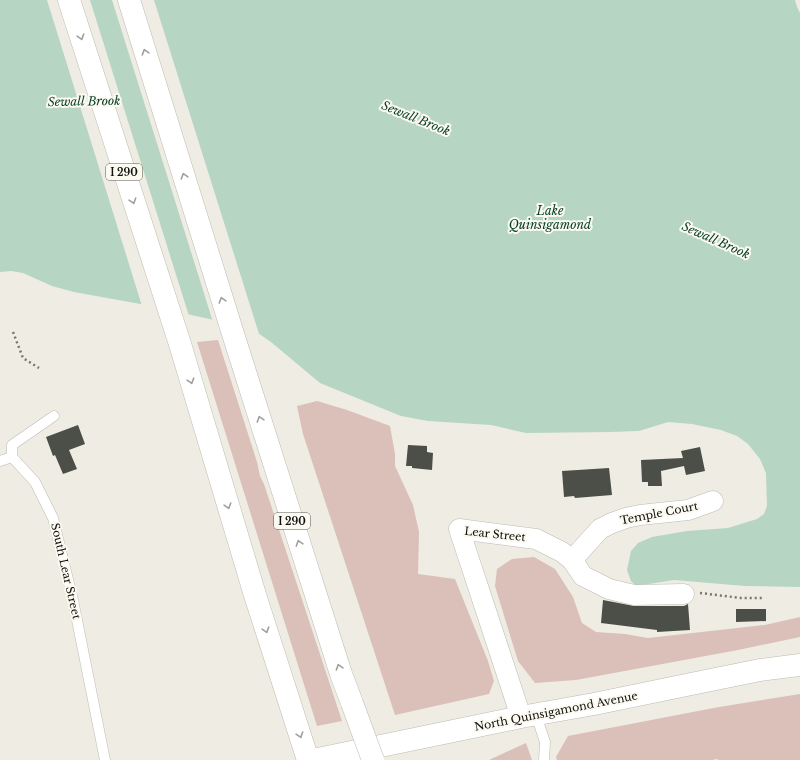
<svg xmlns="http://www.w3.org/2000/svg" width="800" height="760" font-family="'Libre Baskerville',serif">
<rect width="100%" height="100%" fill="#eeece3"/>
<g fill="#dbbfb9">
<polygon points="218,340 257,462 260,476 264,484 342,721 317,726 197,342"/>
<polygon points="317,401 347,410 390,426 395,454 395,466 413,505 419,532 418,574 455,579 488,661 494,681 489,694 395,715 303,434 297,406"/>
<polygon points="534,557 555,569 573,597 582,623 596,632 625,634 648,638 765,625 800,617 800,637 738,650 576,680 535,683 518,661 495,586 497,569 512,559"/>
<polygon points="800,694 800,760 718,760 717,759 712,760 557,760 556,757 568,736 719,707"/>
<polygon points="526,743 532,760 489,760"/>
</g>
<polygon fill="#b6d5c2" points="0,0 795,0 797,7 800,13 800,587 745,586 674,580 636,586 631,581 627,570 631,551 638,543 652,537 687,531 728,528 757,519 764,514 767,506 766,473 760,459 748,444 737,436 721,430 692,424 668,422 639,431 610,432 526,433 491,425 428,421 401,416 320,383 271,342 258,333 232,324 146,305 74,292 52,286 23,273 11,271 0,272"/>
<g fill="#eeece3">
<polygon points="47,0 90,0 189,316 142,306"/>
<polygon points="112,0 154,0 260,337 257,335 232,326 213,322"/>
</g>
<g fill="#4c4f48">
<polygon points="78,425 85,444 69,450 77,469 63,474 55,455 53,456 46,437"/>
<polygon points="408,445 427,446 427,452 433,453 432,470 412,468 412,466 406,466"/>
<polygon points="700,447 705,471 686,475 684,466 661,471 662,486 648,486 648,482 642,482 641,460 683,458 681,451"/>
<polygon points="609,468 612,495 575,498 574,496 564,497 562,471"/>
<polygon points="603,600 634,606 684,606 688,604 690,630 657,632 657,630 601,623"/>
<polygon points="736,609 766,609 766,621 736,622"/>
</g>
<g fill="none" stroke-linecap="round" stroke-linejoin="round">
<defs>
<g id="service">
<polyline points="54,416 12,445 12,457 35,482 53,518 73,600 105,760"/>
<polyline points="0,461 12,457"/>
<polyline points="536,715 545,742 544,760"/>
</g>
<g id="minor">
<polyline points="572,560 600,529 612,523 626,518 640,515 688,510 713,501"/>
<polyline points="521,717 459,529 536,539 562,552 572,560 583,576 609,589 634,595 684,594"/>
</g>
<polyline id="secondary" points="313,760 521,717 594,704 701,682 760,670 800,665"/>
<g id="motorway">
<polyline points="69,0 180,344 255,595 308,760"/>
<polyline points="129,0 234,337 341,674 352,703"/>
</g>
</defs>
<use href="#service" stroke="#bdbbb2" stroke-width="11"/>
<use href="#minor" stroke="#bdbbb2" stroke-width="21"/>
<use href="#secondary" stroke="#bdbbb2" stroke-width="23"/>
<use href="#motorway" stroke="#bdbbb2" stroke-width="23"/>
<g stroke="#777671" stroke-width="2.5" stroke-dasharray="2 3" stroke-linecap="butt">
<polyline points="13,332 23,358 39,368"/>
<polyline points="700,593 741,598 764,598"/>
</g>
<use href="#service" stroke="#fff" stroke-width="10"/>
<use href="#minor" stroke="#fff" stroke-width="20"/>
<use href="#secondary" stroke="#fff" stroke-width="22"/>
<use href="#motorway" stroke="#fff" stroke-width="22"/>
<defs>
<polyline id="motorway-bridge" points="352,703 373,760"/>
</defs>
<use href="#motorway-bridge" stroke="#bdbbb2" stroke-width="23" stroke-linecap="butt"/>
<use href="#motorway-bridge" stroke="#fff" stroke-width="22"/>
</g>
<defs><path id="oneway-chevron" d="M-2-3.5L2.5 0L-2 3.5" fill="none" stroke-width="1.6" stroke-linecap="round" stroke-linejoin="round"/></defs>
<g stroke="#9f9f9e">
<use href="#oneway-chevron" transform="translate(81 37) rotate(72)"/>
<use href="#oneway-chevron" transform="translate(145 52) rotate(-107)"/>
<use href="#oneway-chevron" transform="translate(184 176) rotate(-107)"/>
<use href="#oneway-chevron" transform="translate(133 201) rotate(72)"/>
<use href="#oneway-chevron" transform="translate(222 300) rotate(-107)"/>
<use href="#oneway-chevron" transform="translate(191 381) rotate(73)"/>
<use href="#oneway-chevron" transform="translate(260 419) rotate(-108)"/>
<use href="#oneway-chevron" transform="translate(228 506) rotate(73)"/>
<use href="#oneway-chevron" transform="translate(299 543) rotate(-108)"/>
<use href="#oneway-chevron" transform="translate(266 630) rotate(72)"/>
<use href="#oneway-chevron" transform="translate(339 667) rotate(-108)"/>
<use href="#oneway-chevron" transform="translate(300 735) rotate(72)"/>
</g>
<g text-anchor="middle" dominant-baseline="central" stroke-width="4" stroke-linejoin="round" paint-order="stroke">
<g fill="#fbf9f0" stroke="#565651" stroke-width="1">
<rect x="106" y="164" width="36" height="16" rx="3"/>
<rect x="274" y="513" width="36" height="16" rx="3"/>
</g>
<g font-size="10" font-weight="bold" fill="#10100d">
<text x="124" y="172">I 290</text>
<text x="292" y="521">I 290</text>
</g>
<g font-size="11" fill="#10100d" stroke="#fbf9f0">
<text transform="translate(659 513) rotate(-11)">Temple Court</text>
<text transform="translate(495 534) rotate(6)">Lear Street</text>
<text transform="translate(66 571) rotate(77)">South Lear Street</text>
<text transform="translate(556 711) rotate(-11)">North Quinsigamond Avenue</text>
</g>
<g font-size="12" font-style="italic" fill="#043d25" stroke="#fbf9f0">
<text transform="translate(84 101) rotate(-1)">Sewall Brook</text>
<text transform="translate(416 118) rotate(22)">Sewall Brook</text>
<text x="550" y="210">Lake<tspan x="550" dy="14">Quinsigamond</tspan></text>
<text transform="translate(716 240) rotate(24)">Sewall Brook</text>
</g>
</g>
</svg>
